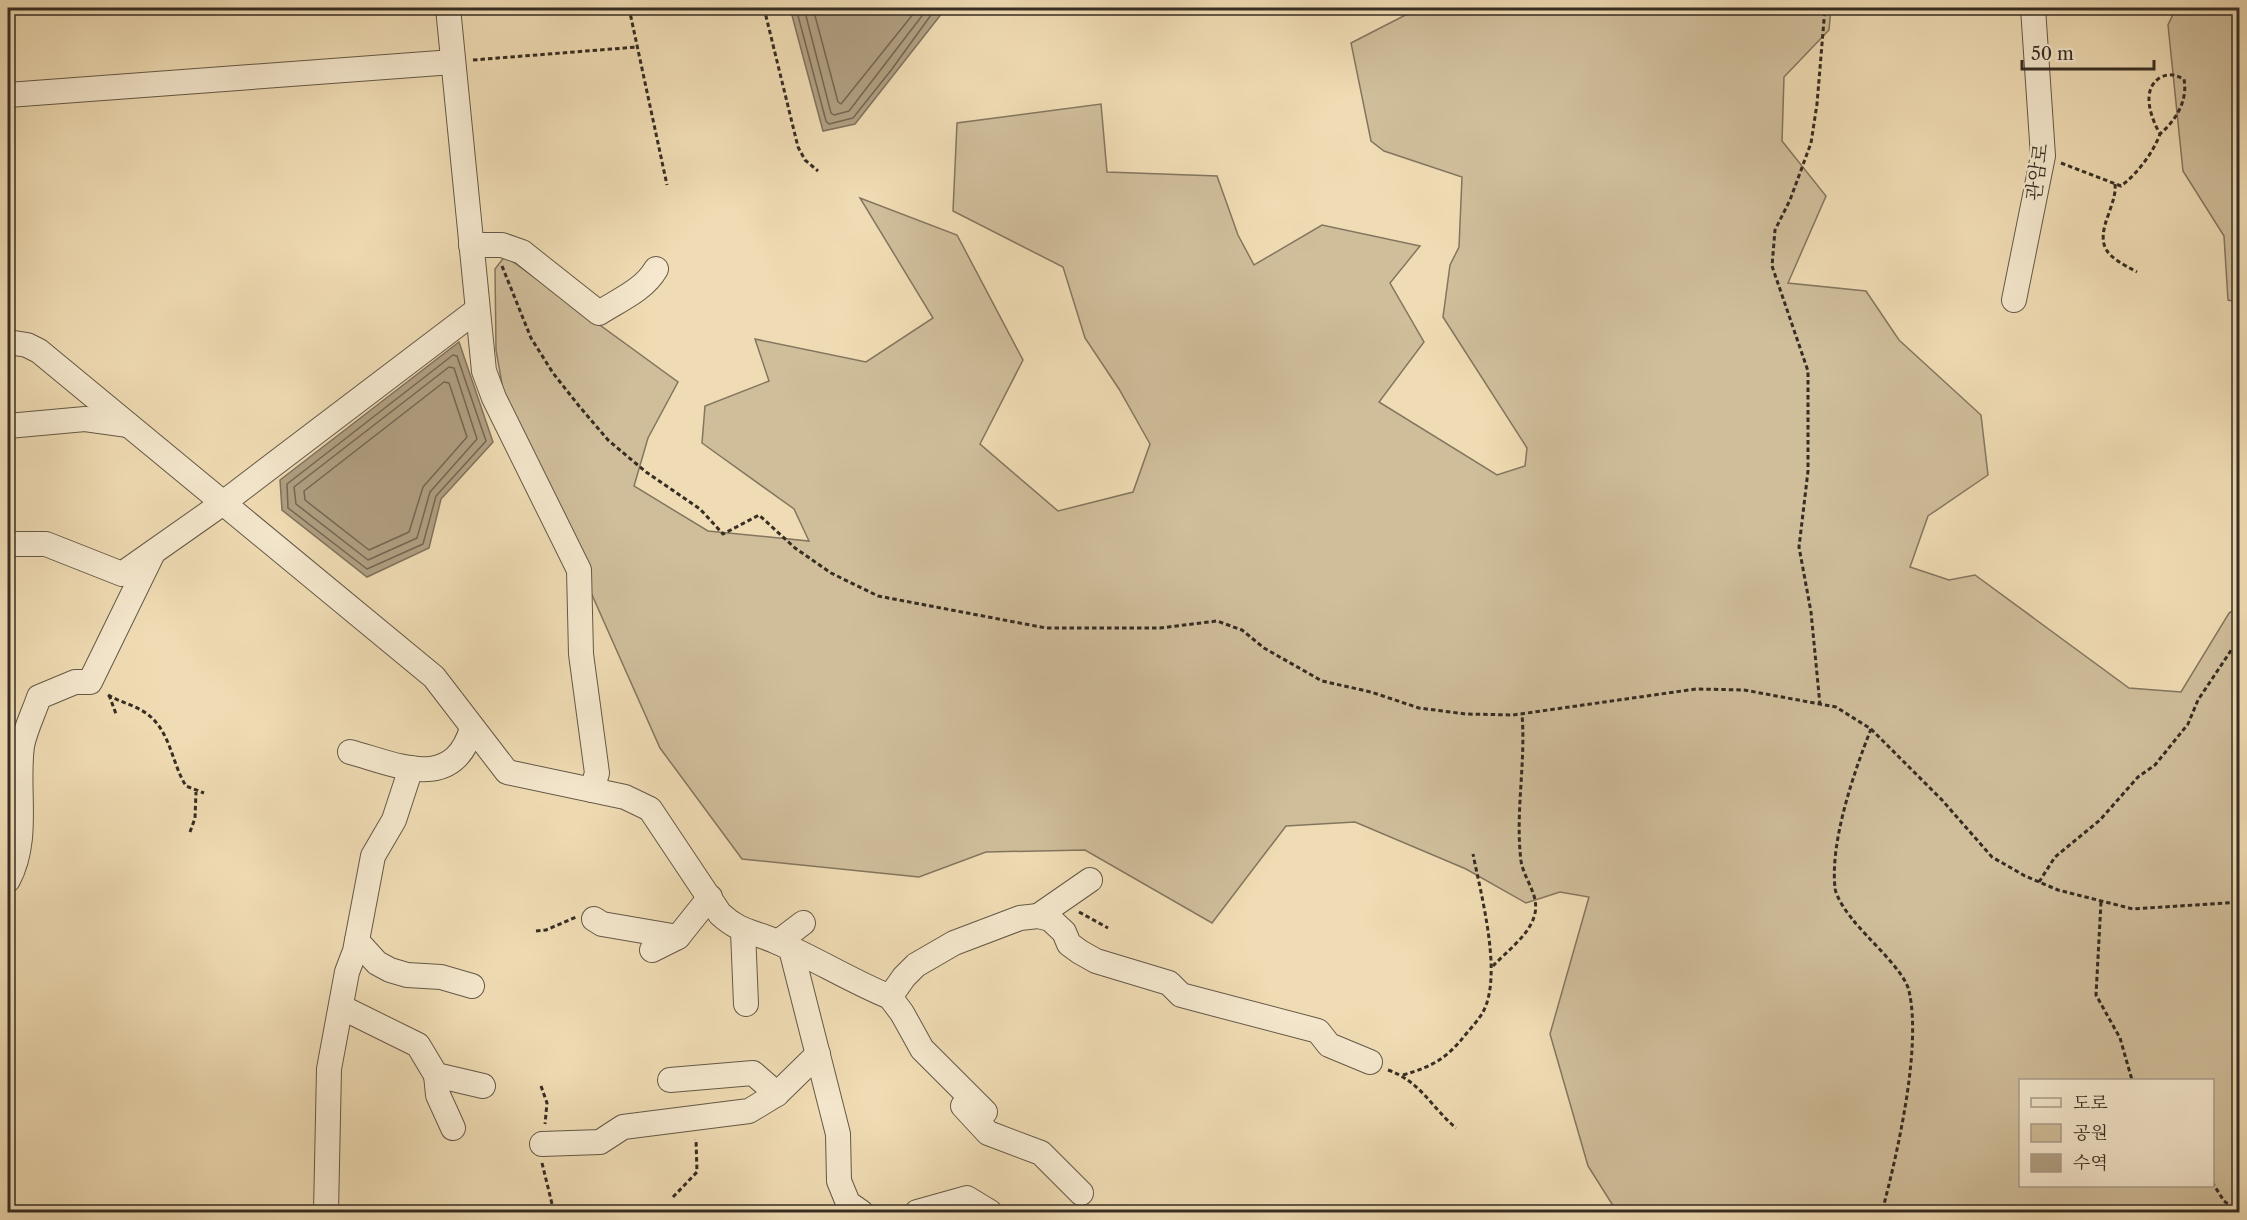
<svg xmlns="http://www.w3.org/2000/svg" width="2247" height="1220" font-family="'Libre Caslon Text','Noto Serif KR',serif">
<rect width="100%" height="100%" fill="#f0dcb4"/>
<filter id="stains"><feTurbulence type="fractalNoise" baseFrequency=".00333" numOctaves="4"/><feColorMatrix values="0 0 0 0 .2 0 0 0 0 .09 0 0 0 0 .02 0 0 0 .5 -.17"/></filter>
<radialGradient id="worn" r=".72"><stop offset=".6" stop-color="#630" stop-opacity="0"/><stop offset="1" stop-color="#630" stop-opacity=".3"/></radialGradient>
<g fill="#d0be9b" stroke="#83765f" stroke-width="1.5" fill-rule="evenodd">
<path d="M1419,8H1831L1829,30L1784,77L1782,141L1826,196L1788,283L1866,291L1899,340L1981,415L1988,475L1928,516L1910,567L1949,580L1975,575L2129,688L2181,692L2229,613L2239,607V1212H1617L1588,1166L1550,1034L1589,897L1560,892L1526,903L1466,869L1355,822L1286,826L1212,923L1085,850L986,852L919,877L742,859L660,748L573,552L509,424L496,350L495,269L505,256L678,382L648,438L634,486L708,531L809,541L794,509L702,443L705,406L769,381L755,339L866,362L933,318L860,198L957,235L1023,360L980,444L1058,511L1133,492L1150,444L1119,389L1085,338L1063,267L953,211L957,123L1101,104L1107,172L1217,176L1238,235L1254,265L1322,225L1420,246L1390,283L1424,342L1379,402L1497,475L1525,466L1527,448L1443,317L1450,265L1459,247L1462,177L1384,151L1371,141L1351,43ZM2020,1080H2212V1186H2020Z"/>
<polygon points="2176,8 2239,8 2239,302 2228,300 2224,236 2183,171 2168,25"/>
</g>
<g fill="#b1a083" stroke="#80725d" stroke-width="1.5">
<polygon points="790,8 941,8 943,12 855,124 823,131"/>
<polygon points="459,342 493,442 441,499 429,548 367,577 282,510 280,480"/>
</g>
<g fill="none" stroke-linecap="round" stroke-linejoin="round">
<g stroke="#746653" stroke-width="1.5">
<polyline points="796,8 826,121 829,124 853,118 892,69 936,8"/>
<polyline points="804,8 831,113 834,115 849,111 928,8"/>
<polyline points="813,8 838,102 841,104 918,8"/>
<polygon points="453,355 457,356 486,441 436,496 423,544 367,569 288,508 287,484"/>
<polygon points="449,367 454,368 477,439 430,492 417,538 368,560 296,504 294,487"/>
<polygon points="444,382 449,383 467,437 423,487 409,532 369,550 305,500 304,491"/>
</g>
<defs>
<g id="minor">
<polyline points="448,8 484,371 494,398 579,570 581,654 597,773 592,790"/>
<polyline points="8,95 453,62"/>
<path d="M471,245H502L522,252L599,313C619,300 644,290 656,269"/>
<polyline points="2014,300 2043,156 2033,8"/>
<path d="M8,342L27,345L39,351L434,677L507,772L625,797L650,809L720,914C741,933 753,931 777,942C816,959 851,981 890,997L902,1013L922,1049L985,1112"/>
<polyline points="8,426 85,419 128,425"/>
<polyline points="8,544 46,544 122,574 223,503 477,310"/>
<path d="M350,752C398,765 453,793 472,728"/>
<path d="M8,880C30,839 16,790 22,746C25,730 34,712 39,697L75,682H90L152,555"/>
<polyline points="1038,916 1090,880"/>
<polyline points="594,919 602,924 678,937"/>
<polyline points="743,931 746,1004"/>
<polyline points="357,941 377,963 390,970 407,975 441,977 472,986"/>
<polyline points="778,942 803,923"/>
<polyline points="791,949 838,1134 839,1181 848,1203 861,1212"/>
<polyline points="652,950 678,937 710,897"/>
<polyline points="890,997 904,977 916,965 954,943 1020,918 1038,916 1050,919 1064,932 1069,944 1080,952 1096,961 1169,983 1181,995 1318,1031 1329,1045 1370,1062"/>
<polyline points="341,1007 418,1045 436,1075 483,1086"/>
<polyline points="436,1075 438,1095 453,1128"/>
<polyline points="670,1080 753,1073 777,1094"/>
<polyline points="963,1106 988,1133 1041,1153 1081,1193"/>
<polyline points="542,1144 600,1142 623,1127 749,1111 777,1094 818,1054"/>
<polyline points="326,1212 329,1069 347,972 355,951 373,856 394,820 411,768"/>
<polyline points="917,1212 967,1198 990,1212"/>
</g>
</defs>
<use href="#minor" stroke="#645947" stroke-width="26"/>
<g stroke="#362d23" stroke-width="3" stroke-dasharray="4.5 3" stroke-linecap="butt">
<polyline points="629,8 667,185"/>
<polyline points="764,8 798,147 805,160 818,171"/>
<polyline points="473,60 637,47"/>
<path d="M2061,163L2121,186C2137,174 2153,153 2160,134C2151,118 2140,89 2161,77C2170,73 2175,75 2184,79C2188,101 2176,120 2160,134"/>
<path d="M2115,184C2116,195 2112,203 2109,213C2095,249 2107,256 2137,272"/>
<polyline points="502,266 531,338 553,373 579,406 608,440 646,472 700,509 723,534 759,515 795,548 831,573 878,596 1046,628 1160,628 1217,621 1242,630 1264,648 1322,681 1371,692 1419,708 1466,714 1513,715 1696,689 1744,690 1836,707 1871,729 1942,800 1992,857 2025,876 2058,890 2133,909 2240,902"/>
<path d="M108,695C120,702 134,705 146,713C171,731 171,762 186,786L204,793"/>
<polyline points="109,695 116,714"/>
<polyline points="1820,705 1811,612 1799,547 1808,471 1808,371 1772,266 1775,230 1790,200 1811,143 1817,104 1825,8"/>
<path d="M1871,729C1854,772 1830,841 1835,888C1836,897 1847,913 1853,920C1866,937 1905,971 1909,991C1922,1048 1897,1155 1882,1212"/>
<polyline points="190,832 195,818 196,792"/>
<polyline points="2039,882 2055,857 2100,820 2138,777 2155,765 2188,724 2198,700 2240,637"/>
<polyline points="2101,902 2096,995 2120,1038 2132,1080"/>
<polyline points="1079,912 1108,928"/>
<polyline points="536,931 546,930 576,917"/>
<path d="M1493,966C1506,952 1528,936 1534,917C1541,896 1524,880 1521,861C1515,812 1526,763 1522,714"/>
<path d="M1388,1070C1420,1081 1432,1108 1456,1128"/>
<path d="M1403,1075C1434,1066 1447,1058 1466,1034C1472,1027 1479,1019 1483,1012C1503,975 1481,895 1473,854"/>
<polyline points="541,1086 547,1103 545,1124"/>
<polyline points="542,1163 554,1212"/>
<polyline points="2212,1182 2224,1201 2239,1212"/>
<polyline points="673,1197 697,1172 696,1139"/>
</g>
<use href="#minor" stroke="#f5e8ce" stroke-width="24"/>
</g>
<g text-anchor="middle" dominant-baseline="central" stroke-width="4.5" stroke-linejoin="round" paint-order="stroke">
<g font-size="20" fill="#362d23" stroke="#f5e8ce">
<text transform="translate(2037 172) rotate(-82)">관암로</text>
</g>
</g>
<rect width="2247" height="1220" fill="none" stroke="#f0dcb4" stroke-width="30"/>
<rect x="9" y="9" width="2229" height="1202" fill="none" stroke="#362d23" stroke-width="3"/>
<rect x="15" y="15" width="2217" height="1190" fill="none" stroke="#362d23" stroke-width="1.5"/>
<rect x="2019" y="1079" width="195" height="108" fill="#f5e8ce" stroke="#a99d8a" stroke-width="1.5"/>
<rect x="2031" y="1098" width="30" height="9" fill="#f5e8ce" stroke="#a99d8a" stroke-width="1.5"/>
<text x="2073" y="1109" font-size="18" fill="#362d23">도로</text>
<rect x="2031" y="1124" width="30" height="18" fill="#d0be9b" stroke="#a99d8a" stroke-width="1.5"/>
<text x="2073" y="1139" font-size="18" fill="#362d23">공원</text>
<rect x="2031" y="1154" width="30" height="18" fill="#b1a083" stroke="#a99d8a" stroke-width="1.5"/>
<text x="2073" y="1169" font-size="18" fill="#362d23">수역</text>
<path d="M2022 60v9h132v-9" fill="none" stroke="#362d23" stroke-width="3"/>
<text x="2031" y="60" font-size="18" fill="#362d23" stroke="#f5e8ce" stroke-width="4.5" paint-order="stroke">50 m</text>
<rect width="100%" height="100%" filter="url(#stains)"/>
<rect width="100%" height="100%" fill="url(#worn)"/>
</svg>
